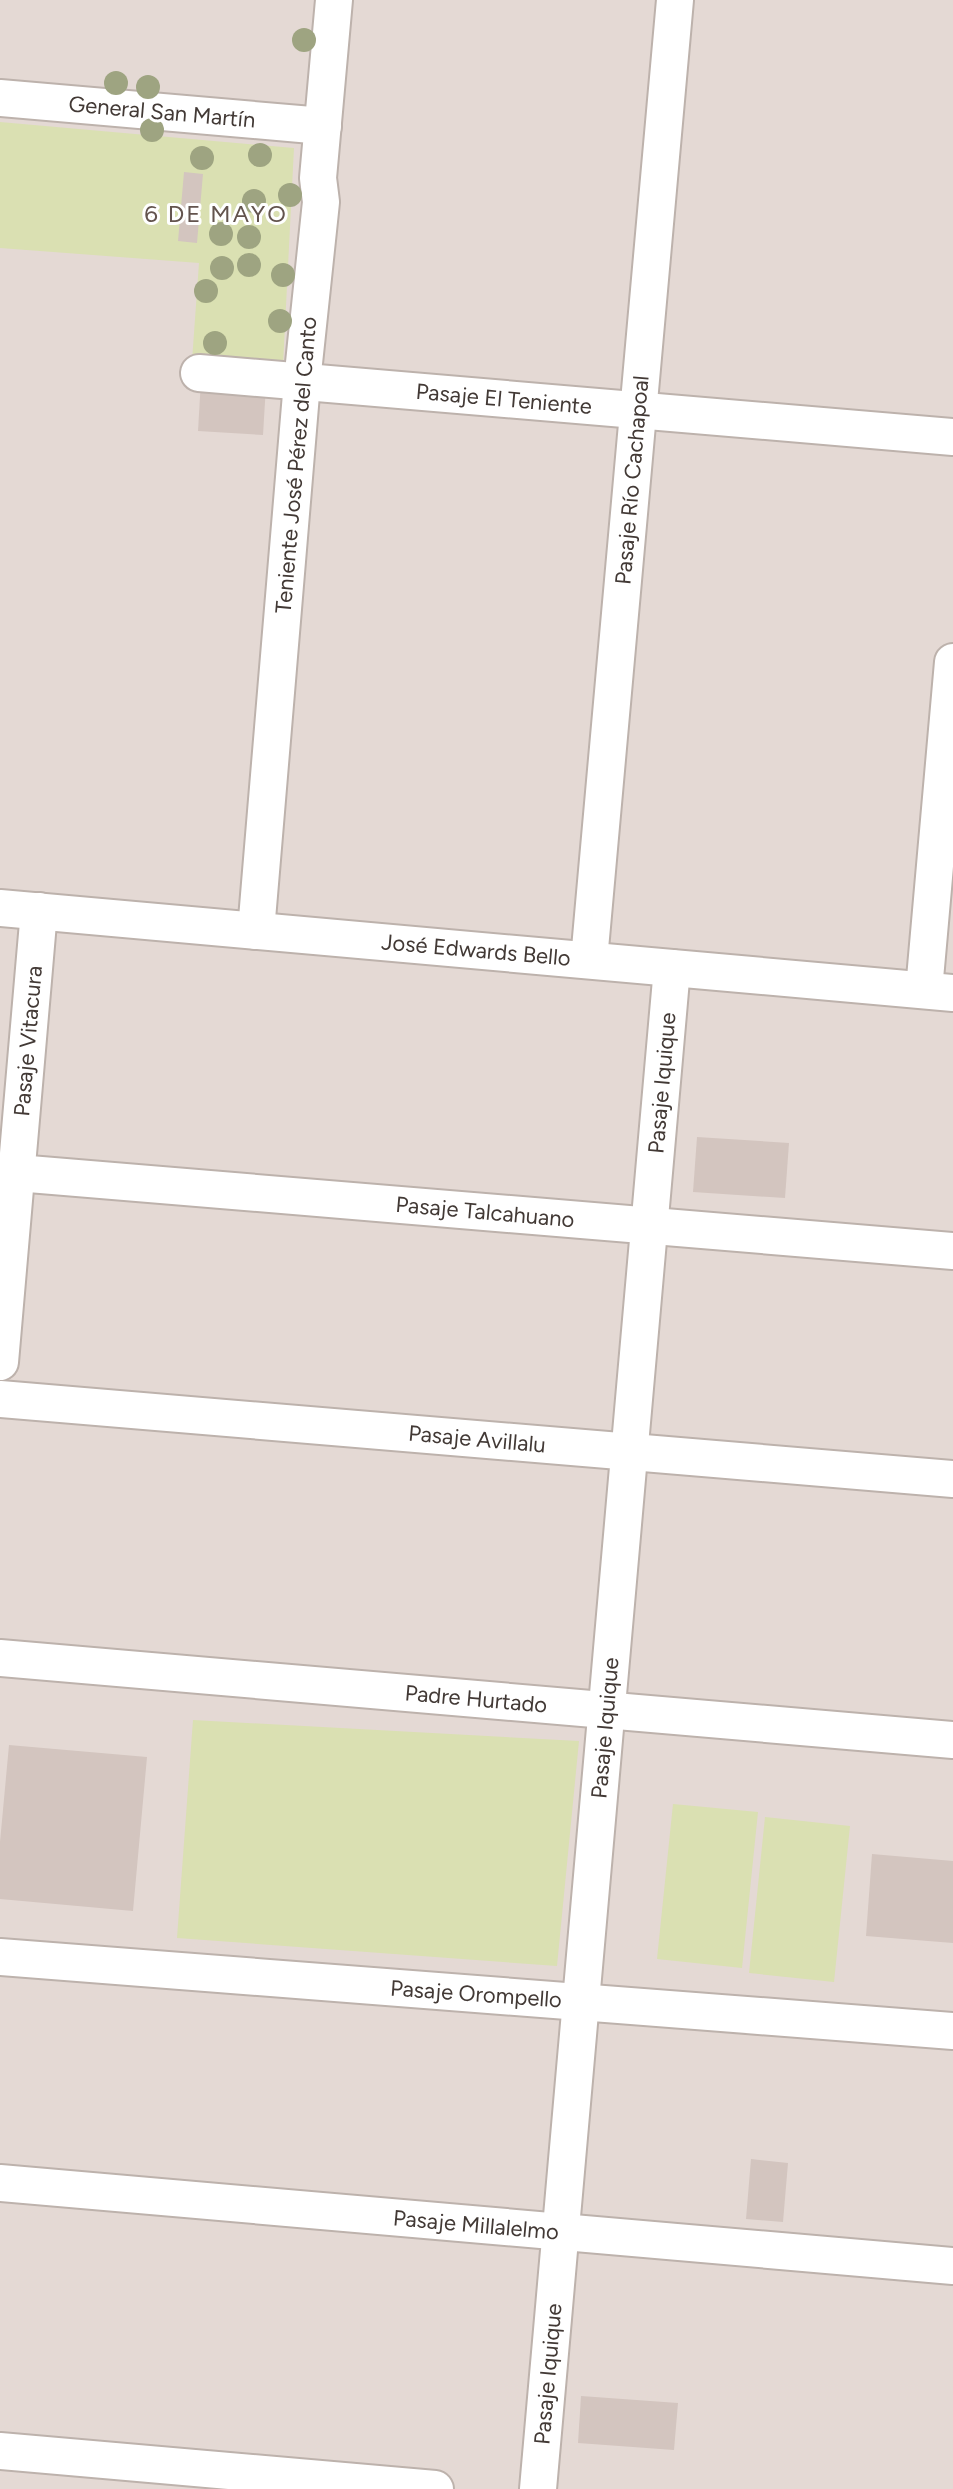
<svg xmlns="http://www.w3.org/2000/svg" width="953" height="2489" font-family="Figtree,sans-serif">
<rect width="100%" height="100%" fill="#f0e9e5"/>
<rect fill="#e4d9d4" x="0" y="0" width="953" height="2489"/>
<g fill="#dae0b2">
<polygon points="0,122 294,148 283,365 192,361 199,263 0,248"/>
<polygon points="193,1720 579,1741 557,1966 177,1938"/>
<polygon points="673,1804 758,1812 742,1968 657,1959"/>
<polygon points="765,1817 850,1826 834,1982 749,1973"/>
</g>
<g fill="#d3c5bf">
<polygon points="184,172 203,174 197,243 178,241"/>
<polygon points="201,380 266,385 263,435 198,431"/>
<polygon points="697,1137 789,1143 785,1198 693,1192"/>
<polygon points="9,1745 147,1757 133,1911 0,1899 0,1842"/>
<polygon points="872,1854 953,1861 953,1943 866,1936"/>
<polygon points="751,2159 788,2163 783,2222 746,2219"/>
<polygon points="581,2396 678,2403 674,2450 578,2443"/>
</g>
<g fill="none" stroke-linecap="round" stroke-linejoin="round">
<defs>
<g id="minor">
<polyline points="0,98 323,126"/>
<polyline points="199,373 953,437"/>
<polyline points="0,908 953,993"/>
<polyline points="256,931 302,382 321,202 318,178 334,0"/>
<polyline points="589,960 675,0"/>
<polyline points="924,990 953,662"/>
<polyline points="17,1173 953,1251"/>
<polyline points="0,1362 39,911"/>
<polyline points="0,1399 953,1479"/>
<polyline points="0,1658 953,1740"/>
<polyline points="0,1957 953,2031"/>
<polyline points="0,2183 953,2266"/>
<polyline points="0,2451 435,2489"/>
<polyline points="538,2489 672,968"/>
</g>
</defs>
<use href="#minor" stroke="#bdb2ac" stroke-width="40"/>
<use href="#minor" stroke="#fff" stroke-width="36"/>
</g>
<g fill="#9ea481">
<circle cx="304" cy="40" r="12"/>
<circle cx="116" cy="83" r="12"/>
<circle cx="148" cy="87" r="12"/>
<circle cx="152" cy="130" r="12"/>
<circle cx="260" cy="155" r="12"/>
<circle cx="202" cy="158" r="12"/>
<circle cx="290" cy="195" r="12"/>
<circle cx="254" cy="201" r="12"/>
<circle cx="221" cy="234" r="12"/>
<circle cx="249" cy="237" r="12"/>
<circle cx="249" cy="265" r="12"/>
<circle cx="222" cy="268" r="12"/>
<circle cx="283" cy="275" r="12"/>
<circle cx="206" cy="291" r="12"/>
<circle cx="280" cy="321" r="12"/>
<circle cx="215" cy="343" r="12"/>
</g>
<g text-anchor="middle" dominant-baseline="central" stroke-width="6" stroke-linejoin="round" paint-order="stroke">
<g font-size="22" fill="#423935" stroke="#fff">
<text transform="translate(162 112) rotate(5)">General San Martín</text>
<text transform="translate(504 399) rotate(5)">Pasaje El Teniente</text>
<text transform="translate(296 465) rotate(-85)">Teniente José Pérez del Canto</text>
<text transform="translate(632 480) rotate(-85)">Pasaje Río Cachapoal</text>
<text transform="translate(476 950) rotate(5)">José Edwards Bello</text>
<text transform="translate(28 1041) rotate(-85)">Pasaje Vitacura</text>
<text transform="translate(662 1083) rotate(-85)">Pasaje Iquique</text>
<text transform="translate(485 1212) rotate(5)">Pasaje Talcahuano</text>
<text transform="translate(477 1439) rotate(5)">Pasaje Avillalu</text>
<text transform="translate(476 1699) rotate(5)">Padre Hurtado</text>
<text transform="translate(605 1728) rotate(-85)">Pasaje Iquique</text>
<text transform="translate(476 1994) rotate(4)">Pasaje Orompello</text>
<text transform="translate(476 2225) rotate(5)">Pasaje Millalelmo</text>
<text transform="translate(548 2374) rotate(-85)">Pasaje Iquique</text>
</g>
<g font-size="24" letter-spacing="2" fill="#63544e" stroke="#fff">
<text x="216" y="213">6 DE MAYO</text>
</g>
</g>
</svg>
